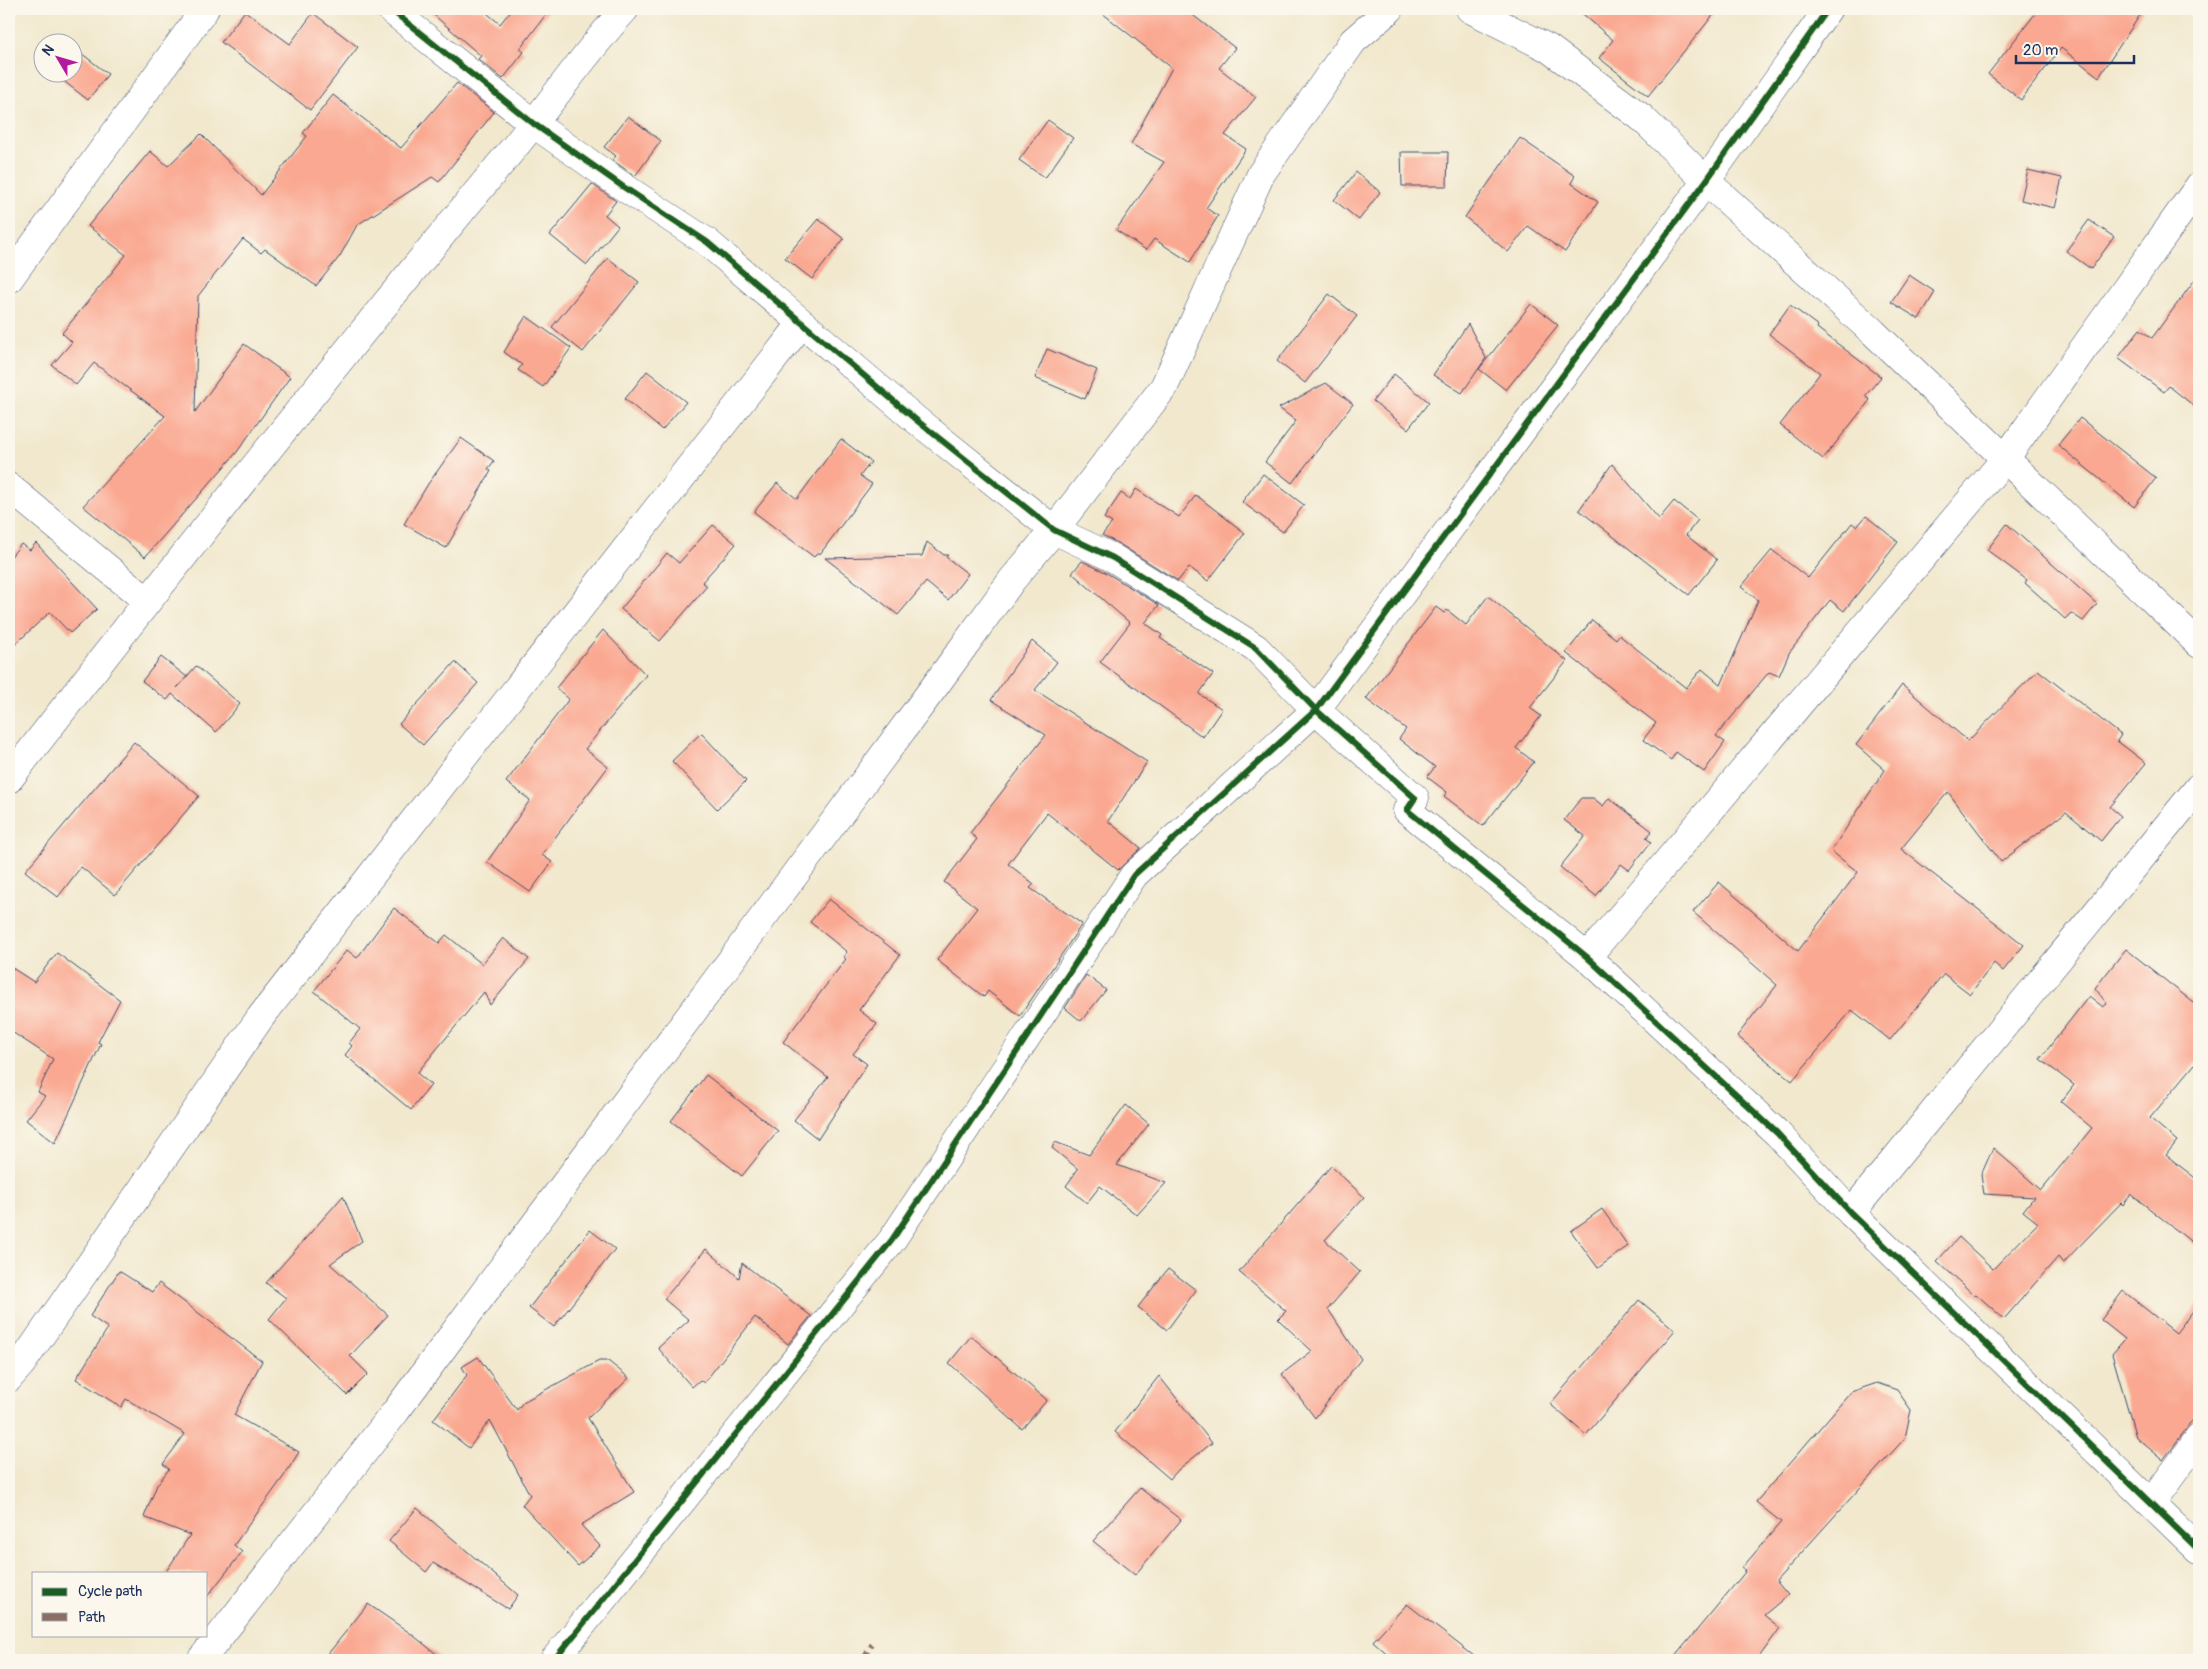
<svg xmlns="http://www.w3.org/2000/svg" width="2208" height="1669" font-family="Pangolin,sans-serif">
<rect width="100%" height="100%" fill="#fbf7ec"/>
<filter id="ink" filterUnits="userSpaceOnUse"><feTurbulence type="fractalNoise" baseFrequency=".02" numOctaves="2"/><feDisplacementMap in="SourceGraphic" scale="10" xChannelSelector="R" yChannelSelector="G"/><feConvolveMatrix kernelMatrix="1 2 1 2 8 2 1 2 1" color-interpolation-filters="sRGB"/></filter>
<filter id="wash" filterUnits="userSpaceOnUse"><feTurbulence type="fractalNoise" baseFrequency=".0096" numOctaves="4" result="noise"/><feDisplacementMap in="SourceGraphic" scale="20" xChannelSelector="R" yChannelSelector="G"/><feGaussianBlur stdDeviation="1.12" result="paint"/><feColorMatrix in="noise" values="0 0 0 0 0 0 0 0 0 0 0 0 0 0 0 0 0 1.4 0 .05"/><feComposite in="paint" operator="in"/></filter>
<g filter="url(#wash)">
<rect width="100%" height="100%" fill="#f1e8cd"/>
<g id="blocks">
<g fill="#faa891">
<polygon points="427,9 482,9 500,24 512,9 550,9 520,49 524,52 503,79 478,59 481,56"/>
<polygon points="1097,9 1185,9 1235,48 1219,68 1256,97 1225,135 1246,149 1206,208 1218,216 1190,262 1154,239 1146,250 1116,230 1164,162 1131,144 1172,68"/>
<polygon points="1577,9 1718,9 1648,96 1599,58 1613,40"/>
<polygon points="2039,9 2144,9 2099,77 2061,48 2021,100 1988,74"/>
<polygon points="245,11 290,44 313,13 358,47 310,110 221,42"/>
<polygon points="72,46 108,74 88,100 52,72 72,72"/>
<polygon points="457,83 494,112 439,182 432,177 357,225 340,256 316,286 265,249 261,253 243,239 198,296 195,412 244,344 290,377 237,452 145,557 83,506 165,416 94,363 76,385 52,365 72,342 62,333 126,255 88,226 150,151 168,166 201,134 261,195 307,136 303,133 333,95 401,148"/>
<polygon points="628,116 661,141 635,176 612,160 616,156 604,147"/>
<polygon points="1048,120 1073,138 1045,178 1019,160"/>
<polygon points="1520,138 1575,176 1571,183 1598,202 1565,252 1528,226 1508,252 1465,217"/>
<polygon points="1401,152 1448,152 1447,186 1402,186"/>
<polygon points="2028,170 2062,178 2055,208 2021,200"/>
<polygon points="1356,172 1380,192 1359,220 1334,200"/>
<polygon points="592,184 616,201 605,215 618,226 587,265 550,235"/>
<polygon points="818,219 844,239 812,279 785,258"/>
<polygon points="2089,220 2114,237 2091,269 2066,251"/>
<polygon points="608,258 639,282 583,352 552,327"/>
<polygon points="2199,274 2199,410 2169,386 2164,392 2118,358 2140,329 2152,338"/>
<polygon points="1909,275 1935,292 1919,319 1891,302"/>
<polygon points="1329,294 1357,316 1305,383 1277,361"/>
<polygon points="1531,304 1558,325 1506,390 1479,369"/>
<polygon points="1790,305 1818,326 1817,328 1881,377 1865,396 1870,400 1823,459 1780,425 1820,373 1769,334"/>
<polygon points="526,316 571,348 543,387 518,370 522,365 504,352"/>
<polygon points="1468,324 1486,358 1462,393 1433,375"/>
<polygon points="1047,349 1097,370 1085,399 1035,378"/>
<polygon points="647,371 686,402 662,430 625,399"/>
<polygon points="1394,374 1429,402 1408,429 1373,401"/>
<polygon points="1326,383 1353,404 1292,483 1265,462 1296,421 1279,408"/>
<polygon points="2080,418 2156,478 2134,507 2058,445"/>
<polygon points="461,438 494,461 488,469 491,471 446,548 404,524 428,484"/>
<polygon points="841,439 871,462 860,476 872,484 820,554 818,552 814,557 754,512 777,483 797,499"/>
<polygon points="1612,464 1659,519 1674,501 1698,520 1686,535 1717,560 1689,595 1579,510"/>
<polygon points="1263,474 1304,505 1283,532 1242,502"/>
<polygon points="1136,489 1179,517 1196,495 1245,533 1208,581 1189,567 1178,581 1121,545 1102,535 1112,523 1104,518 1121,493 1130,499"/>
<polygon points="1866,516 1898,542 1844,611 1830,600 1789,653 1779,676 1769,672 1716,736 1725,742 1704,772 1676,752 1671,760 1643,740 1656,723 1566,653 1592,620 1616,639 1619,635 1686,688 1702,669 1721,685 1758,600 1741,587 1772,550 1808,578 1852,523 1857,527"/>
<polygon points="2007,524 2097,604 2083,621 2071,613 2065,619 2025,583 2027,580 1987,550"/>
<polygon points="713,525 736,544 702,582 707,586 660,641 621,609 667,553 679,563"/>
<polygon points="927,542 944,555 948,555 946,557 968,574 948,600 926,582 898,615 825,558 922,556"/>
<polygon points="36,543 97,609 70,633 50,612 9,650 9,559 21,544 30,550"/>
<polygon points="1082,561 1105,572 1159,605 1145,623 1162,635 1160,638 1213,674 1199,694 1222,709 1203,737 1100,662 1130,623 1072,573"/>
<polygon points="1488,596 1567,661 1530,708 1541,716 1516,748 1534,762 1483,826 1444,796 1447,792 1427,777 1435,767 1399,739 1406,729 1366,699 1436,607 1444,613 1447,610 1466,625"/>
<polygon points="603,630 646,675 585,749 608,767 542,855 552,862 530,892 487,862 530,800 506,782 569,699 556,688"/>
<polygon points="1032,641 1057,662 1035,690 1147,762 1108,821 1141,848 1118,870 1047,813 1008,864 1034,884 1030,888 1082,924 1020,1016 988,991 984,997 937,960 977,908 944,882 977,839 970,833 1046,735 991,700"/>
<polygon points="161,657 187,677 177,688 196,666 240,704 216,732 172,694 167,700 142,681"/>
<polygon points="455,662 478,683 423,745 399,724"/>
<polygon points="2038,670 2121,735 2117,741 2146,763 2110,807 2121,816 2101,841 2066,812 2001,862 1948,792 1901,849 2024,945 2003,971 1994,963 1970,994 1944,974 1890,1040 1852,1010 1792,1081 1737,1036 1777,985 1693,912 1719,882 1798,951 1858,872 1831,851 1885,770 1856,745 1902,685 1968,741"/>
<polygon points="701,733 746,781 717,809 672,761"/>
<polygon points="134,742 199,796 115,895 81,867 58,897 25,871"/>
<polygon points="1581,798 1593,798 1603,806 1609,798 1652,831 1646,838 1651,842 1629,870 1621,864 1596,896 1560,867 1585,836 1564,820"/>
<polygon points="829,899 900,955 859,1010 877,1024 853,1054 867,1064 818,1139 794,1120 828,1077 783,1042 846,959 843,957 847,952 810,922"/>
<polygon points="394,908 439,943 446,935 482,964 503,938 529,959 490,1005 484,992 417,1073 431,1085 411,1110 345,1055 352,1046 349,1043 360,1029 314,991 347,950 357,958"/>
<polygon points="2126,949 2199,1007 2199,1059 2150,1118 2177,1141 2166,1155 2199,1181 2199,1248 2131,1194 2123,1205 2121,1203 2063,1263 2058,1257 2004,1319 1976,1294 1974,1295 1937,1261 1959,1237 1993,1269 2038,1223 2023,1211 2034,1197 1984,1194 1981,1175 1993,1148 2041,1190 2092,1128 2061,1102 2074,1085 2040,1059 2089,996 2103,1007 2107,1004 2095,988"/>
<polygon points="57,953 120,1000 98,1042 101,1044 55,1143 26,1120 45,1096 38,1092 53,1059 9,1030 9,966 34,982"/>
<polygon points="1086,975 1106,990 1081,1021 1065,1008"/>
<polygon points="706,1075 778,1131 742,1176 671,1121"/>
<polygon points="1126,1105 1149,1124 1117,1165 1166,1183 1137,1215 1100,1186 1087,1203 1066,1186 1078,1169 1052,1148 1055,1142 1089,1155"/>
<polygon points="1331,1166 1364,1197 1325,1240 1360,1272 1328,1309 1361,1359 1315,1418 1282,1374 1312,1351 1278,1319 1286,1311 1239,1272"/>
<polygon points="343,1196 362,1241 330,1264 388,1315 350,1356 368,1374 347,1395 269,1319 286,1298 266,1283"/>
<polygon points="1602,1209 1628,1246 1598,1268 1571,1231"/>
<polygon points="590,1230 615,1249 554,1327 529,1308"/>
<polygon points="706,1249 739,1278 742,1263 811,1316 788,1344 755,1317 704,1383 700,1380 692,1387 658,1348 689,1320 664,1299"/>
<polygon points="1168,1269 1196,1290 1167,1330 1138,1307"/>
<polygon points="119,1271 152,1292 159,1283 262,1361 234,1415 299,1452 284,1476 234,1545 242,1552 206,1598 206,1573 165,1573 190,1535 144,1517 157,1485 169,1469 163,1464 185,1434 126,1399 121,1407 76,1379 108,1328 90,1316"/>
<polygon points="2123,1291 2176,1333 2199,1303 2199,1412 2163,1460 2136,1437 2112,1354 2125,1339 2101,1320"/>
<polygon points="1639,1300 1675,1330 1586,1435 1550,1404"/>
<polygon points="971,1336 1047,1400 1022,1429 949,1363"/>
<polygon points="478,1357 517,1410 523,1402 599,1361 608,1361 629,1378 588,1418 634,1492 581,1525 600,1546 578,1566 522,1505 530,1495 490,1420 469,1448 433,1420 467,1375 462,1367"/>
<polygon points="1159,1376 1212,1443 1179,1469 1170,1479 1115,1432"/>
<polygon points="1877,1383 1897,1390 1911,1410 1905,1438 1776,1581 1788,1595 1764,1615 1780,1628 1757,1660 1672,1660 1746,1571 1742,1568 1781,1522 1756,1502 1851,1392"/>
<polygon points="1140,1488 1181,1520 1135,1575 1093,1541"/>
<polygon points="417,1508 518,1595 508,1609 433,1563 426,1572 389,1541"/>
<polygon points="368,1604 410,1633 444,1660 323,1660"/>
<polygon points="1407,1604 1479,1660 1394,1660 1373,1641"/>
</g>
</g>
</g>
<g filter="url(#ink)">
<use href="#blocks" fill-opacity="0" stroke="#3b4b6f" stroke-width="1"/>
<g fill="none" stroke-linecap="round" stroke-linejoin="round">
<defs>
<g id="minor">
<polyline points="390,9 534,124 622,186 707,242 915,419 1054,530 1113,558 1256,648 1316,710 1415,798 1407,810 1587,957 1777,1133 1851,1213 2199,1550"/>
<polyline points="1470,9 1548,48 1642,118 1706,181 1873,332 2199,644"/>
<polyline points="9,279 205,9"/>
<polyline points="9,487 146,600"/>
<path d="M9,779C172,569 337,360 507,156C548,108 583,55 625,9"/>
<polyline points="1587,957 2005,459 2199,186"/>
<polyline points="1851,1213 2199,787"/>
<polyline points="9,1378 22,1363 260,1018 802,323"/>
<polyline points="2151,1503 2199,1438"/>
<polyline points="201,1660 396,1411 935,686 1012,580 1054,530 1164,387 1261,174 1353,41 1390,9"/>
<polyline points="554,1660 892,1240 1134,875 1316,710 1706,181 1828,9"/>
</g>
</defs>
<use href="#minor" stroke="#3b4b6f" stroke-width="29"/>
<use href="#minor" stroke="#fff" stroke-width="28"/>
<polyline stroke="#8d6e63" stroke-width="5" stroke-dasharray="10 5" stroke-linecap="butt" points="863,1660 872,1644"/>
<defs>
<g id="cycleway">
<polyline points="390,9 534,124 622,186 707,242 915,419 1054,530 1113,558 1256,648 1316,710 1415,798 1407,810 1587,957 1777,1133 1851,1213 2199,1550"/>
<polyline points="554,1660 892,1240 1134,875 1316,710 1706,181 1828,9"/>
</g>
</defs>
<use href="#cycleway" stroke="#fbf7ec" stroke-width="9"/>
<use href="#cycleway" stroke="#1b5e20" stroke-width="6"/>
</g>
</g>
<rect width="2208" height="1669" fill="none" stroke="#fbf7ec" stroke-width="30"/>
<rect x="32" y="1572" width="175" height="65" fill="#fbf7ec" stroke="#a1a7b3"/>
<rect x="42" y="1588" width="25" height="8" fill="#1b5e20" stroke="#a1a7b3"/>
<text x="78" y="1596" font-size="15" fill="#1b2f5e">Cycle path</text>
<rect x="42" y="1613" width="25" height="8" fill="#8d6e63" stroke="#a1a7b3"/>
<text x="78" y="1622" font-size="15" fill="#1b2f5e">Path</text>
<g transform="translate(58 58) rotate(308)"><circle r="24" fill="#fbf7ec" stroke="#a1a7b3"/>
<path d="M0-4L9 19L0 12L-9 19Z" fill="#b5179e"/>
<text y="-8" font-size="14" font-weight="bold" text-anchor="middle" fill="#1b2f5e">N</text>
</g>
<path d="M2016 55v8h118v-8" fill="none" stroke="#1b2f5e" stroke-width="2.5"/>
<text x="2023" y="55" font-size="15" fill="#1b2f5e" stroke="#fbf7ec" stroke-width="4" paint-order="stroke">20 m</text>
</svg>
